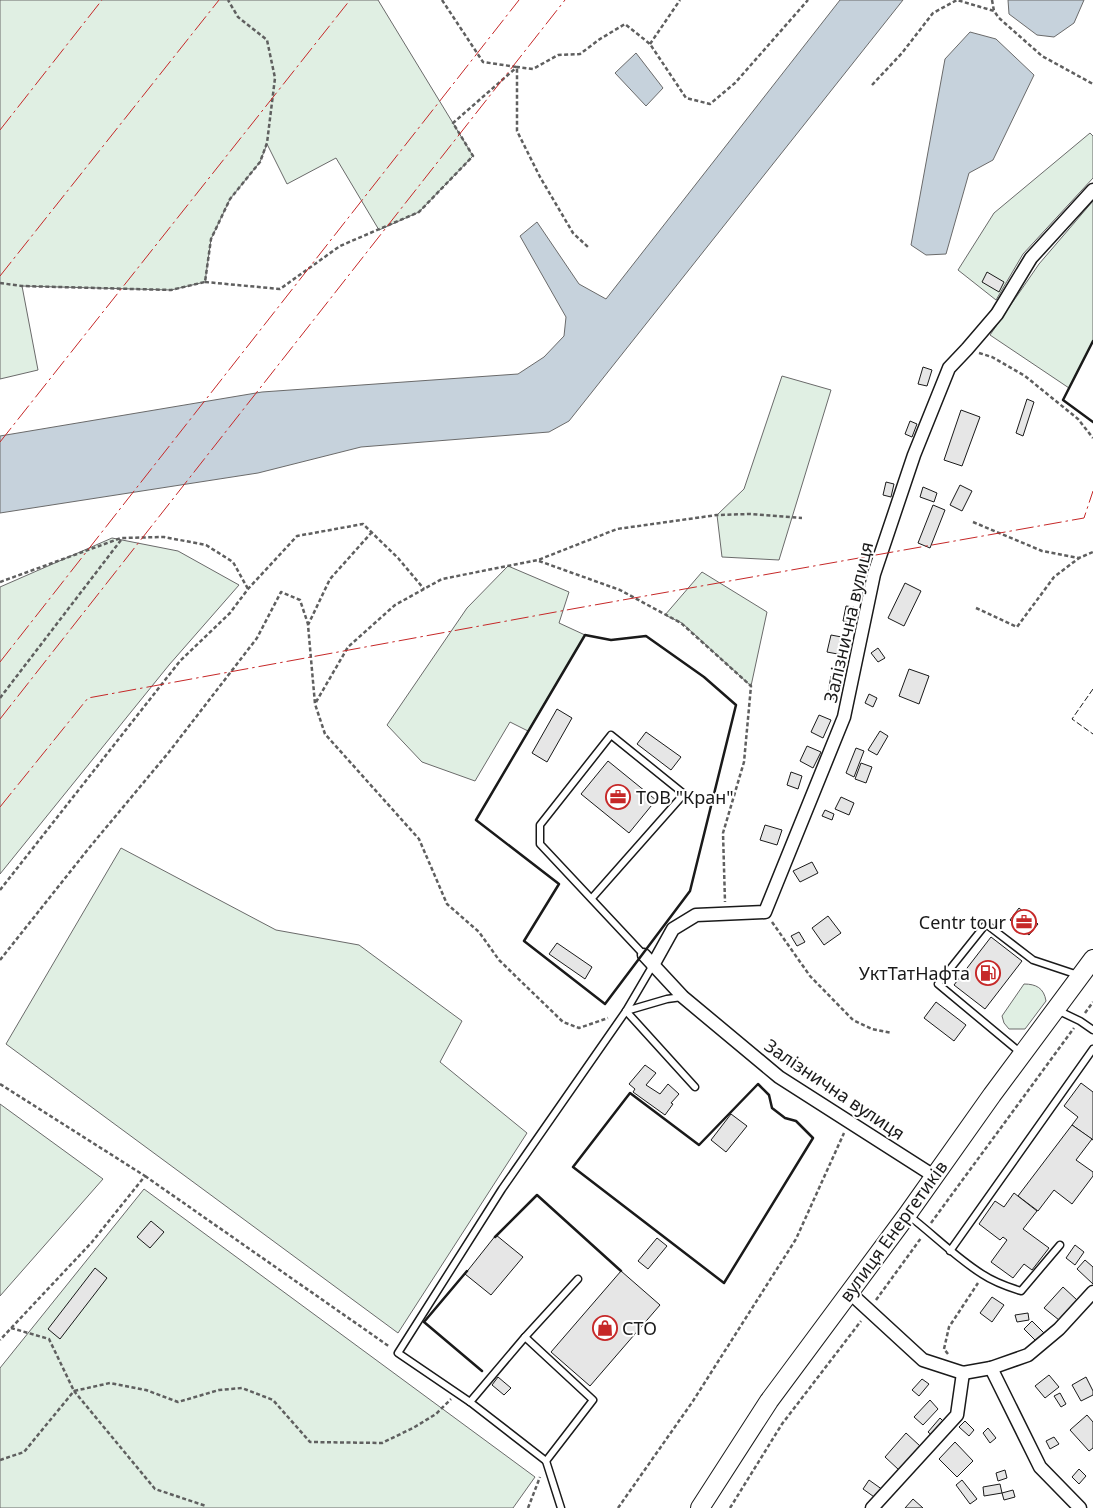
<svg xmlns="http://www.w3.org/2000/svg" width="1093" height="1508" font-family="'Noto Sans',sans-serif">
<rect width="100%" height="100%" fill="#fff"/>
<g fill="#e0efe3" stroke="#6a6a6a">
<polygon points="0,0 378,0 473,156 419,212 379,230 336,158 287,184 267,144 260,162 230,199 211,239 205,282 171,290 22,286 38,370 0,379"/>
<polygon points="1090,133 1093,136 1093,178 1023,254 996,300 958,270 994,213"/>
<polygon points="1093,201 1093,341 1069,388 990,335 1039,264"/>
<polygon points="782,376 831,390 779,560 722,557 717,515 744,489"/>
<polygon points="112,538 178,551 239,585 169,665 0,874 0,587"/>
<polygon points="508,566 569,592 559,623 585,635 528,731 510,722 475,781 422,762 387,725 467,608"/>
<polygon points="702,572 767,612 751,686 682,623 665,615"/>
<polygon points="121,848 276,930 359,945 462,1021 440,1062 527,1133 398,1333 6,1044"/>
<path d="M1024,984C1036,984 1044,988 1046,1001L1025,1029H1009L1004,1023L1002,1016Z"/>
<polygon points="0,1104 103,1179 0,1296"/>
<polygon points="144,1189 535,1477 513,1508 0,1508 0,1368"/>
</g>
<g fill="#c6d2dc" stroke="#6a6a6a">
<polygon points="840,0 903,0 569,421 549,432 361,447 258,473 0,513 0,436 262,392 518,374 544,357 564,336 566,317 520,236 537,222 579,284 606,299"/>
<polygon points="1008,0 1084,0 1074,23 1054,37 1037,35 1009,14"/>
<polygon points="970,32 996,39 1034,75 993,160 969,173 946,254 926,255 911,245 945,59"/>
<polygon points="636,53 663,88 646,106 615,73"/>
</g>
<g fill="#e6e6e6" stroke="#1a1a1a">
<polygon points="987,272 1004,282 999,292 982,282"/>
<polygon points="923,367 932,370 927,386 918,384"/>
<polygon points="1027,399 1034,402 1023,436 1016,433"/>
<polygon points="961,410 980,417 962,466 944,460"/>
<polygon points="910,421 917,424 912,437 905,434"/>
<polygon points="886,482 894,484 891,497 883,495"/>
<polygon points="960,485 972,491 962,511 950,505"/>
<polygon points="923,487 937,493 934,502 920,497"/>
<polygon points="933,505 945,510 930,548 918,543"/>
<polygon points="905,583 921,591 904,626 888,618"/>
<polygon points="846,606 854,607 850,623 843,621"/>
<polygon points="831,635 847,638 843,655 827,652"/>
<polygon points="878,648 885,658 878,662 871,653"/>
<polygon points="909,669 929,676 919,704 899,696"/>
<polygon points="831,676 839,678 835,699 827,698"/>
<polygon points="869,694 877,698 873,707 865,703"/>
<polygon points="557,709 572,718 547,762 532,753"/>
<polygon points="819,715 831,720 823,738 811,732"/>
<polygon points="880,731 888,736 877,755 868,750"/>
<polygon points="646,732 681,757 671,770 637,744"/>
<polygon points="807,746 821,752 813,768 800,761"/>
<polygon points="856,748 864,751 854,777 846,773"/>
<polygon points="608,761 656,800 629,833 581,794"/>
<polygon points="861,763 872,767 866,783 855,779"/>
<polygon points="791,772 802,776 798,789 787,785"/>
<polygon points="841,797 854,803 849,815 835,809"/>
<polygon points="825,810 834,814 832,820 822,816"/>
<polygon points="765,825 782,830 777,845 760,840"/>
<polygon points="812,862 818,873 800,882 793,871"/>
<polygon points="1019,908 1038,924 1029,935 1010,920"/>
<polygon points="828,916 841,933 824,945 812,928"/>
<polygon points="799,932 805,942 797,946 791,936"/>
<polygon points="991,937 1022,961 985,1009 954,985"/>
<polygon points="557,943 592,967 585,979 549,954"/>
<polygon points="936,1002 966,1025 954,1041 924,1018"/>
<polygon points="645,1065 656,1073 646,1085 660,1094 668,1084 679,1094 671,1103 673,1104 665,1115 633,1092 635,1089 629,1084"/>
<polygon points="1081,1083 1093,1092 1093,1140 1072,1125 1078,1117 1064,1106"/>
<polygon points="731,1114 747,1126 726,1152 711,1140"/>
<polygon points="1072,1125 1092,1139 1076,1160 1093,1172 1093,1176 1072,1204 1054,1190 1038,1211 1018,1196"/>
<polygon points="1014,1193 1037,1211 1023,1229 1049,1248 1032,1270 1024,1264 1013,1278 991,1262 1007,1240 1003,1237 1000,1240 979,1224 995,1201 1004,1207"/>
<polygon points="151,1221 164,1232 150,1248 137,1237"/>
<polygon points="496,1235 523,1257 491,1295 465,1274"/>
<polygon points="657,1238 667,1246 648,1269 638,1261"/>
<polygon points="1075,1245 1084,1252 1075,1265 1066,1258"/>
<polygon points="1085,1260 1093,1267 1093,1284 1077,1269"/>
<polygon points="95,1268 107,1278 60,1339 48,1329"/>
<polygon points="621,1271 660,1305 590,1386 551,1352"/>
<polygon points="1063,1287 1077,1300 1059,1320 1044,1308"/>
<polygon points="992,1297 1004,1305 992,1322 980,1313"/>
<polygon points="1028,1313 1029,1320 1017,1322 1015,1315"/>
<polygon points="1032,1321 1046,1335 1038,1343 1024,1329"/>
<polygon points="1049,1375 1059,1387 1045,1398 1035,1386"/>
<polygon points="498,1377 511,1388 504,1395 492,1385"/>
<polygon points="1086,1377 1093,1391 1093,1395 1081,1401 1072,1385"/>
<polygon points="922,1379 929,1384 919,1396 912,1390"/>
<polygon points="1060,1393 1066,1404 1061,1407 1054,1396"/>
<polygon points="930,1400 938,1409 923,1425 914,1417"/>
<polygon points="1087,1415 1093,1422 1093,1448 1089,1451 1070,1430"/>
<polygon points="940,1418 946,1424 934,1437 928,1432"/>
<polygon points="965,1421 974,1430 969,1436 959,1427"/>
<polygon points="988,1428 996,1438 990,1443 983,1433"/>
<polygon points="906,1433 920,1446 899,1470 885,1457"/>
<polygon points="1054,1437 1059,1444 1050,1449 1046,1441"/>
<polygon points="955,1442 973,1461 957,1477 939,1459"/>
<polygon points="1079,1469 1086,1476 1079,1484 1072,1477"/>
<polygon points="1005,1470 1007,1478 998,1481 996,1473"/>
<polygon points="869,1480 883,1490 877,1499 863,1489"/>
<polygon points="962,1480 977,1499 970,1504 956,1485"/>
<polygon points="1000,1484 1002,1493 984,1496 983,1487"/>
<polygon points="1013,1490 1015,1497 1004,1500 1002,1493"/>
<polygon points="913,1499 923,1508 905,1508"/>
</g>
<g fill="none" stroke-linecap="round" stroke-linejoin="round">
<defs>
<g id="service">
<polyline points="592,898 684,794 611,735 540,825 540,844 644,955"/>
<polyline points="682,997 667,999 626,1011 695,1087"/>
<polyline points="1057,1010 1080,1021 1093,1030"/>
<polyline points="1022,1054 938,984 986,924 1033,960 1078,975"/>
<path d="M908,1215C933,1234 955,1257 982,1274C994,1282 1008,1287 1021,1291L1060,1245"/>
<polyline points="950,1251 1093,1049"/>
<polyline points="525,1337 593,1400 546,1461"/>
<polyline points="470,1402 525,1337 578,1279"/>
<polyline points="561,1508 546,1461 470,1402 398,1353 502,1189 626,1011 653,965"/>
</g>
<g id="minor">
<polyline points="644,955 683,997 779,1077 934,1176"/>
<polyline points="653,965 673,929 696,915 765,912 844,717 874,574 914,455 949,368 967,349 997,314 1031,258 1093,190"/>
<polyline points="849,1292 923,1360 963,1373 991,1368 1028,1355 1059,1329 1093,1292"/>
<polyline points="991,1368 1040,1467 1080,1508"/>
<polyline points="872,1508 957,1415 963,1373"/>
</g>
<polyline id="secondary" points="700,1508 769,1401 907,1215 992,1095 1093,959"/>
</defs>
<use href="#service" stroke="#1a1a1a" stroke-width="9"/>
<use href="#minor" stroke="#1a1a1a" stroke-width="15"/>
<use href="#secondary" stroke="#1a1a1a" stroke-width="20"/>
<g stroke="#5f5f5f" stroke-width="2.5" stroke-dasharray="4 2.5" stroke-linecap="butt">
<polyline points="442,0 483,62 517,67 517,131 540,177 573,233 589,248"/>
<polyline points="992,0 994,11"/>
<polyline points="650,44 680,0"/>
<polyline points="872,85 902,53 933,13 957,0 994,11 999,18 1042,56 1093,84"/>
<polyline points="205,282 280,289 340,246 419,212 473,156 453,123 517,67 533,69 558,55 580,54 600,39 625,24 650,44 686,98 710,104 735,83 808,0"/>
<polyline points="0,283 22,286 171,290 205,282 211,239 230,199 260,162 267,143 275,78 267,40 238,17 228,0"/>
<polyline points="979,353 992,357 1025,376 1078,419 1093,438"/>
<polyline points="973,522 1042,551 1079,558 1093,552"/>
<polyline points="372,532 330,579 308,625 315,704 325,734 419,839 447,904 479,932 499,960 563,1022 579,1028 608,1018"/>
<polyline points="539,561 620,590 681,623 751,686 744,762 723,833 725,902"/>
<polyline points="0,582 121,538 164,537 206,545 233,562 248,589"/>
<polyline points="976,608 1017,627 1054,577 1079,558"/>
<polyline points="0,698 121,540"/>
<polyline points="316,702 348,647 395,605 442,579 538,560 617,529 717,515 750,514 802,518"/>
<polyline points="0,890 180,661 230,613 248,589 297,536 363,524 398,558 424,589"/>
<polyline points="772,922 810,976 853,1020 872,1029 892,1033"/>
<polyline points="0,960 89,848 169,752 257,638 281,592 300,600 308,624"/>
<polyline points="1085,1013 1093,1002"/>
<polyline points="0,1084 145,1176 92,1242 0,1340"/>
<polyline points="145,1176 390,1347"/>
<polyline points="931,1223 1074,1028"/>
<polyline points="876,1300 921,1238"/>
<polyline points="11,1328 49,1339 74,1391 110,1383 146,1390 178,1402 219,1390 242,1388 273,1400 310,1442 382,1443 413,1428 436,1414 451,1399"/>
<polyline points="948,1354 944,1349 949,1327 978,1283"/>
<polyline points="0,1460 24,1452 74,1391 155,1489 206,1506"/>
<polyline points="528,1508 540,1477"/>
<polyline points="618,1508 693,1401 796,1239 844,1133"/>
<polyline points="730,1508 782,1424 861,1321"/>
</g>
<use href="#service" stroke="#fff" stroke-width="6"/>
<use href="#minor" stroke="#fff" stroke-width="12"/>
<use href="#secondary" stroke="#fff" stroke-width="18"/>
<polyline stroke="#1a1a1a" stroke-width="1" stroke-dasharray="6 2.5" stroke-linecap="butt" points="1093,689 1072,719 1093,734"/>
<g stroke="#1a1a1a" stroke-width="2.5">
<polyline points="1093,341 1063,400 1093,422"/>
<polygon points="585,635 611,640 646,636 704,677 736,705 690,891 605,1004 524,941 559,884 476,820"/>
<polygon points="758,1084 769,1095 772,1108 785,1118 796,1121 813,1138 724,1283 573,1167 630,1093 699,1145"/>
<polyline points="495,1237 537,1195 621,1271"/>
<polyline points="467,1271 424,1322 482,1371"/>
</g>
<g stroke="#c62828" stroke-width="1" stroke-dasharray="18 4 2.5 4" stroke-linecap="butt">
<polyline points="0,130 102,0"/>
<polyline points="0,276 219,0"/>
<polyline points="0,442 350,0"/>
<polyline points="0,662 519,0"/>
<polyline points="0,719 565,0"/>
<polyline points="0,807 88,698 572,609 1084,518 1093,491"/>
</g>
</g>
<defs>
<symbol id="office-ring" viewBox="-11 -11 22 22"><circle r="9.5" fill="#fff" stroke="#c62828" stroke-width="1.5"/><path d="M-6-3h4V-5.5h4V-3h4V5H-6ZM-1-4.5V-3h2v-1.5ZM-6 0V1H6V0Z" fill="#c62828"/></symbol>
<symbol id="fuel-ring" viewBox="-11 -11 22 22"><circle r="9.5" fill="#fff" stroke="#c62828" stroke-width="1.5"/><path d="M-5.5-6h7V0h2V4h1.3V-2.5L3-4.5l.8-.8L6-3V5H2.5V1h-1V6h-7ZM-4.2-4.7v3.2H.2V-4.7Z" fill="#c62828"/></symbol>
<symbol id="shop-ring" viewBox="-11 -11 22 22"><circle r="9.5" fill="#fff" stroke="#c62828" stroke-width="1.5"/><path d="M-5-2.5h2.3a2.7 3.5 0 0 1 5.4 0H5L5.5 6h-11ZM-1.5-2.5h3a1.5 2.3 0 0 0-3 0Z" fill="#c62828"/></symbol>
</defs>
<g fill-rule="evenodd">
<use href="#office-ring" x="604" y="783" width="28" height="28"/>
<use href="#office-ring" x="1010" y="908" width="28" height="28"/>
<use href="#fuel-ring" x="974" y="959" width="28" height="28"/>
<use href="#shop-ring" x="591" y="1314" width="28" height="28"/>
</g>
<g text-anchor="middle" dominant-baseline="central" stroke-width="4" stroke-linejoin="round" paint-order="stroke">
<g font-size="18" fill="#1a1a1a" stroke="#fff">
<text transform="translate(848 622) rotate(-77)">Залізнична вулиця</text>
<text transform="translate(835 1089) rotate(34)">Залізнична вулиця</text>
<text transform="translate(893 1231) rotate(-54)">вулиця Енергетиків</text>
</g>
<g font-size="18" fill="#1a1a1a" stroke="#fff" text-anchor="start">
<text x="636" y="797">ТОВ "Кран"</text>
<text x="1006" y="922" text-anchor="end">Centr tour</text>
<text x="970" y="973" text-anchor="end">УктТатНафта</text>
<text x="622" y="1328">СТО</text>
</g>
</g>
</svg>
